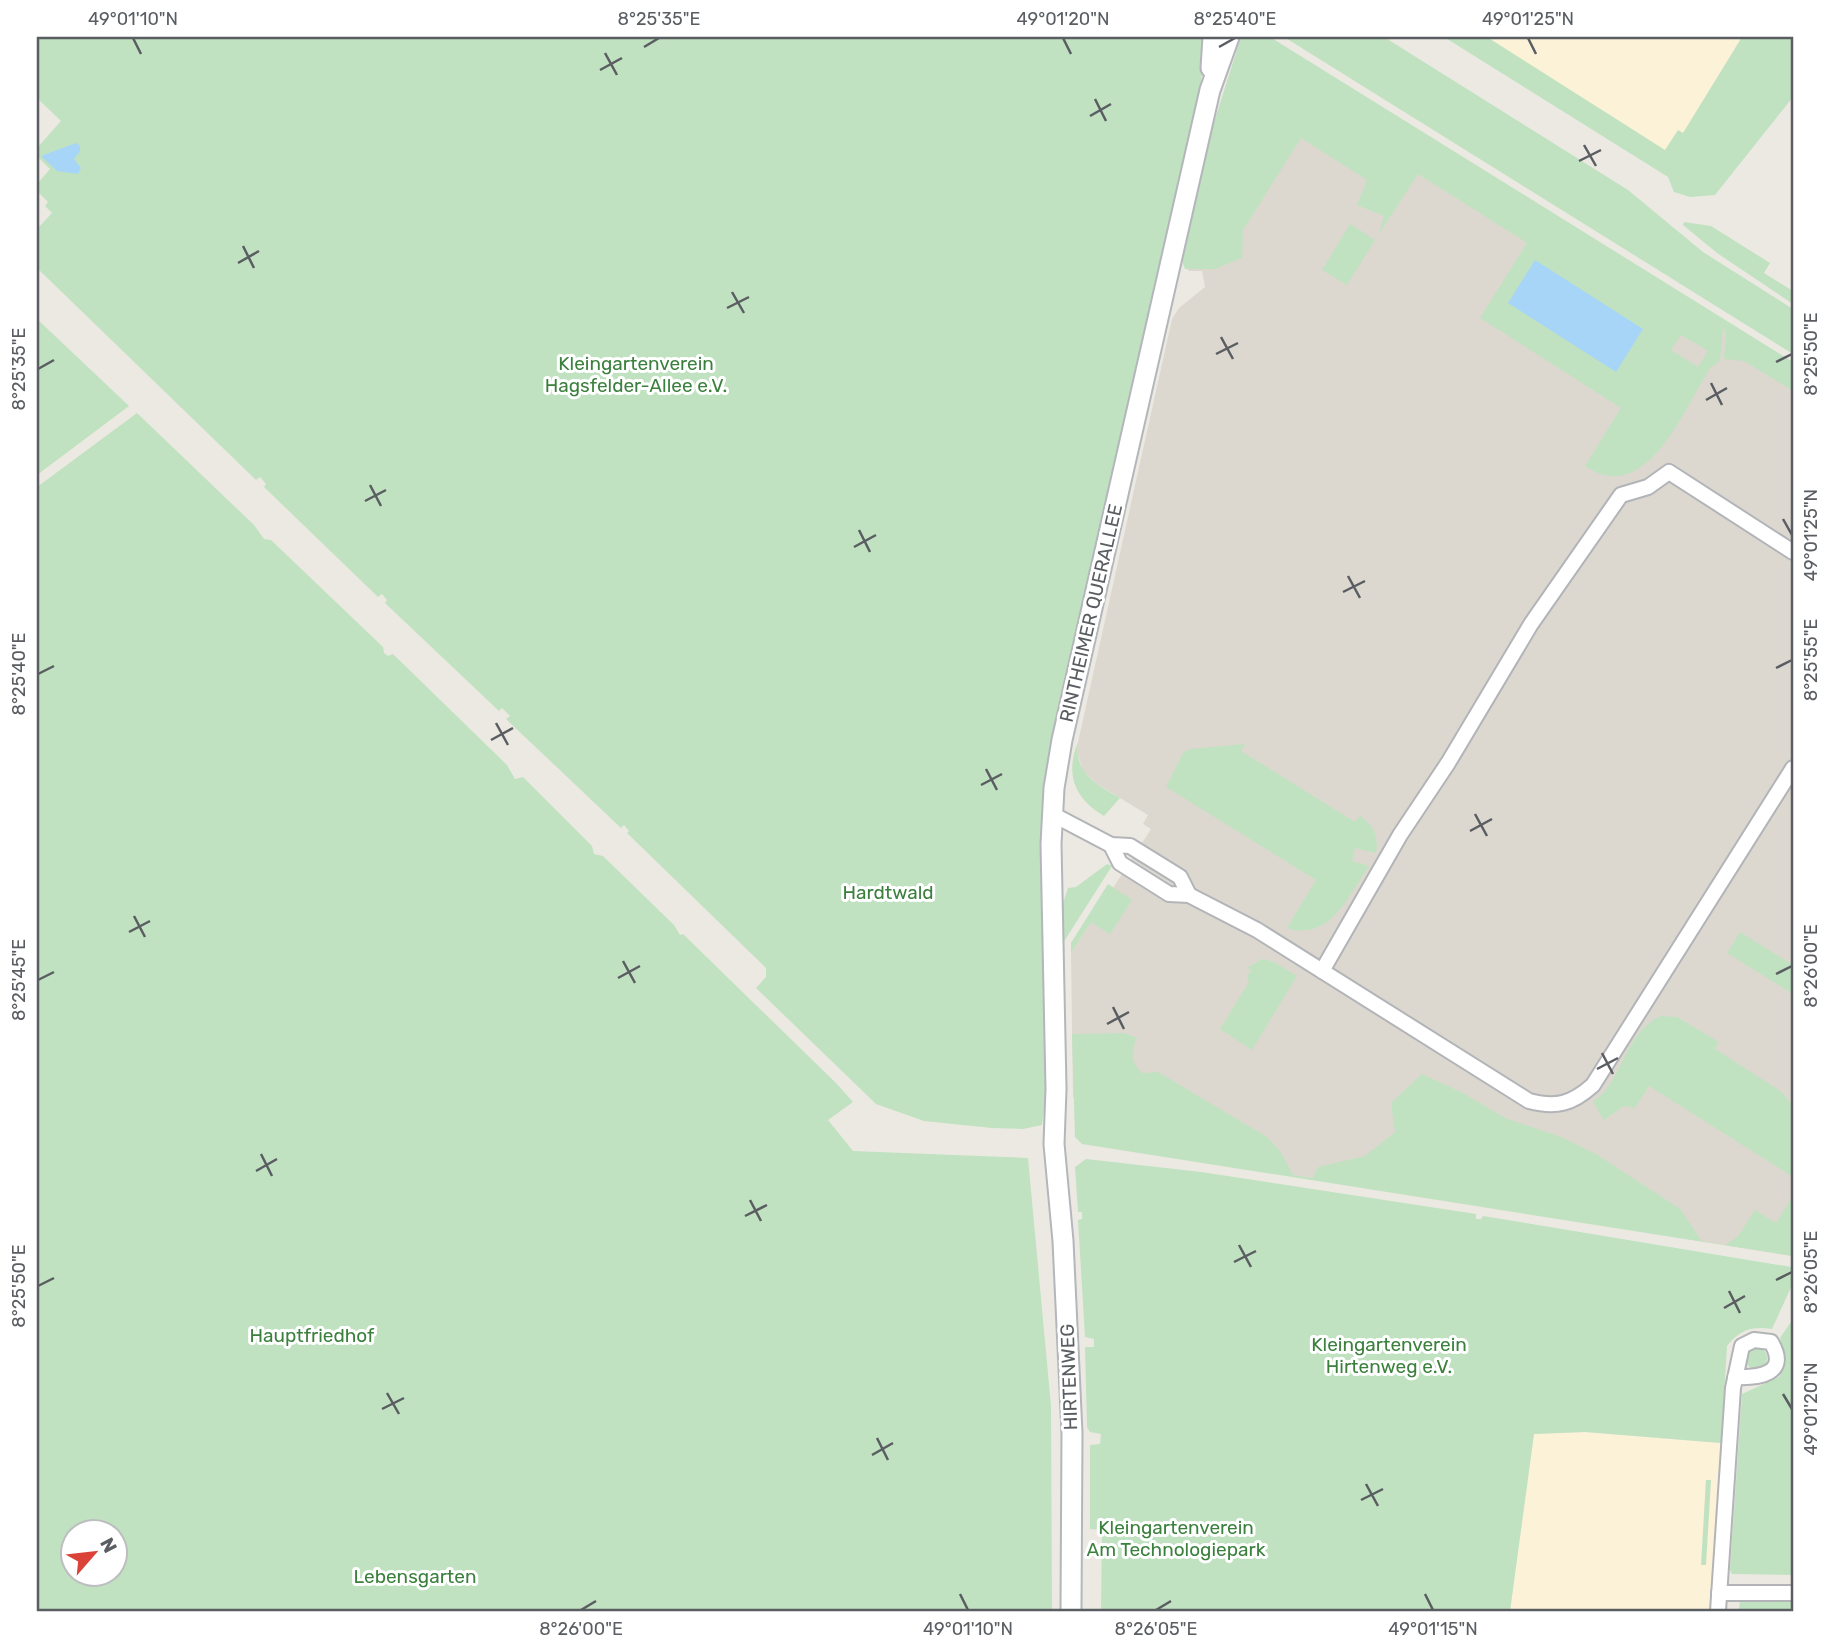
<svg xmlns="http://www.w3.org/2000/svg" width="1830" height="1648" font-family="Rubik,sans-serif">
<rect width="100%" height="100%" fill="#ece9e2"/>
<g fill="#fbf2d8">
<polygon points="1466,37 1742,37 1665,163"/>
<polygon points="1585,1432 1721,1443 1711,1611 1510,1611 1534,1434"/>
</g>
<polygon fill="#dcd8d0" points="1242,37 1392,122 1793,373 1793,1256 1114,1146 1073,1097 1071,953 1151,829 1143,824 1148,815 1097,784 1083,771 1077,752 1078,742 1172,319 1179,308 1205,287 1202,271 1189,271 1182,261 1212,129"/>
<g fill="#c0e2c0" fill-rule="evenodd">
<polygon points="37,37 1206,37 1199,97 1044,787 1041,817 1046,1096 1042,1125 1023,1129 992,1128 924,1121 876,1104 756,988 766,977 766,968 627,833 629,831 624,825 621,828 506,719 510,716 502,708 499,711 385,603 387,600 382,594 378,597 264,487 266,484 260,477 256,480 37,268 37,229 52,213 45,206 48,202 37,191 37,184 50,169 37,156 37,148 61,121 37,98"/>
<path d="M1241,37H1270L1793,362V391L1744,361L1724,359L1726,331L1723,329L1720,361L1710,368C1684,409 1646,508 1585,466L1621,408L1480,318L1527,243L1418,174L1379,234L1384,216L1357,205L1367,180L1301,138L1243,230L1242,258L1215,269H1185L1182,261L1212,129ZM1681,335L1708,351L1698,367L1671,350Z"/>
<polygon points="1284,37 1384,37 1628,190 1703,252 1793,309 1793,354"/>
<polygon points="1444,37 1487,37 1665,150 1678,130 1683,133 1742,37 1793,37 1793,97 1715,195 1690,197 1674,192 1668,177"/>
<polygon points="1684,222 1711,226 1770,263 1764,273 1793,291 1793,304 1717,253 1683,225"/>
<polygon points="1350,224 1375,240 1347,285 1322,270"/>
<polygon points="37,319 129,406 37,475"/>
<path d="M137,413L254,525L264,539L271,540L383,647L384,653L388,656L393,654L507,765L515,779L523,777L592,846L594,854L603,856L674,925L680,935L683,934L837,1084L853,1102L828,1120L853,1151L1028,1158L1051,1406L1052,1611H37V487ZM74,1532H116V1574H74Z"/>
<path d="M1078,742C1074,773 1096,784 1120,798L1104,816C1074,798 1065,774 1078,742Z"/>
<path d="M1245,744L1241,751L1355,822L1360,816C1374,825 1379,837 1376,853L1355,848L1352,861L1369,866C1349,895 1330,942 1287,928L1316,880L1166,787L1183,753L1190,749Z"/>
<polygon points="1107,864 1112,866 1063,943 1066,1103 1063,903 1068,888 1076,887"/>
<polygon points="1108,884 1132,900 1110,934 1091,922 1071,953 1071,943"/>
<polygon points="1740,932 1793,965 1793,994 1727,953"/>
<polygon points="1262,959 1274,962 1297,976 1252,1050 1220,1029 1249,982 1247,977 1251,970 1247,968"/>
<path d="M1661,1016L1677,1017L1719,1042L1715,1049L1782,1092L1793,1106V1177L1649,1086L1635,1108L1624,1106L1604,1120L1593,1102C1624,1080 1624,1032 1661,1016Z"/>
<path d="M1124,1033L1137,1038C1131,1052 1130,1062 1142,1073L1158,1072L1267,1137L1280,1151L1293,1175L1313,1178L1318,1167L1365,1156L1395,1132L1391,1103L1422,1074L1463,1093L1505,1118L1561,1137L1596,1154L1680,1209L1702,1241L1725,1245L1738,1236L1755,1210L1776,1223L1793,1196V1256L1082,1144L1075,1137L1072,1034Z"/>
<path d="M1086,1159L1201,1172L1476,1214V1219H1481L1483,1216L1791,1267L1793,1283L1772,1329C1751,1326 1740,1330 1727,1346L1721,1443L1585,1432L1534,1434L1510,1611H1101L1102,1530L1090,1529V1445L1100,1444L1101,1434L1090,1432L1087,1427L1085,1347H1094V1339L1085,1337L1078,1220L1082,1219V1212H1078L1075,1167Z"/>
<polygon points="1793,1319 1793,1575 1732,1574 1730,1570 1742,1394 1779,1377 1786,1361 1780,1338"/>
<circle cx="1756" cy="1358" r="11"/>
<polygon points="1706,1480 1711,1480 1706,1565 1701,1565"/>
<polygon points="1740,1599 1793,1599 1793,1611 1739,1611"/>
</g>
<g fill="#a6d5f8">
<polygon points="76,143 80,146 80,151 74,159 81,168 78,174 57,171 41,156"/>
<polygon points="1535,260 1643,329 1616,372 1508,303"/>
</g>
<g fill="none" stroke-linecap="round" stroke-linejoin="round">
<defs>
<g id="street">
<polyline points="1052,814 1111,845 1130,846 1180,877 1189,895"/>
<path d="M1111,845L1120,863L1169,894L1189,895L1257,930L1529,1101C1556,1108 1572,1104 1593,1085L1793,768"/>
<polyline points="1322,971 1400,835 1448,763 1531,624 1621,495 1648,487 1669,472 1793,552"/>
<polyline points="1719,1593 1793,1593"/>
<path d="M1718,1611L1733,1388L1742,1346L1754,1340L1771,1342C1790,1374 1759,1378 1735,1377"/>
</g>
<g id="secondary">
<polyline points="1211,68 1213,37"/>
<polyline points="1071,1611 1072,1433 1063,1241 1054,1144 1056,1089 1051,844 1054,788 1062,740 1210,90 1229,37"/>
</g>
</defs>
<use href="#street" stroke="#b2b4b8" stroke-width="18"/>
<use href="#secondary" stroke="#b3b6bb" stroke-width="23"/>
<use href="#street" stroke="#fff" stroke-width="14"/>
<use href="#secondary" stroke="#fff" stroke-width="19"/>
</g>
<path fill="none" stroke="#5a5d61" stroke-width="2.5" d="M133,38L141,54M1063,38L1071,54M1528,38L1536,54M644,47L659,38M1219,47L1235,38M605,53L617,75M600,70L622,58M1095,99L1106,121M1090,116L1111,104M1584,145L1596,166M1579,161L1601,150M243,246L254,268M238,263L259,251M732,292L744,313M727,308L749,297M1221,337L1233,359M1216,354L1238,343M1776,362L1792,354M38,369L54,360M1711,383L1722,405M1706,400L1727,388M370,485L381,506M365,501L386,490M1783,519L1792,535M859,530L870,552M854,547L876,535M1348,576L1360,598M1343,592L1365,581M1776,668L1792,660M38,674L54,666M496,723L508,745M491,740L513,728M986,769L997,790M981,785L1002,774M1475,814L1487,836M1470,831L1492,819M134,916L145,937M129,932L150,921M623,961L635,983M1776,974L1792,966M618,978L640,966M38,980L54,972M1113,1007L1124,1029M1107,1024L1129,1012M1602,1053L1613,1074M1597,1069L1618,1058M261,1154L272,1176M256,1171L277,1159M750,1200L761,1221M745,1216L767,1205M1239,1245L1251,1267M1234,1262L1256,1251M1776,1280L1792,1272M38,1286L54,1278M1729,1291L1740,1313M1724,1308L1745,1296M387,1393L399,1414M1783,1394L1792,1409M382,1409L404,1398M877,1438L888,1460M872,1455L893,1443M1366,1484L1378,1506M1361,1500L1383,1489M960,1594L968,1610M1425,1594L1433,1610M581,1610L596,1601M1156,1610L1171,1601"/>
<g text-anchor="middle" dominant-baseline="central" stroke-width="6" stroke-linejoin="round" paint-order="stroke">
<g font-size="19" fill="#3b803d" stroke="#fff">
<text x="636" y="363">Kleingartenverein<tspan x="636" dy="22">Hagsfelder-Allee e.V.</tspan></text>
<text x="888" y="892">Hardtwald</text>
<text x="312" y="1335">Hauptfriedhof</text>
<text x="1389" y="1344">Kleingartenverein<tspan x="1389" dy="22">Hirtenweg e.V.</tspan></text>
<text x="1176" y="1527">Kleingartenverein<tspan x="1176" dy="22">Am Technologiepark</tspan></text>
<text x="415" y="1576">Lebensgarten</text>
</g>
<g font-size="19" fill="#5a5d61" stroke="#fff">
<text transform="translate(1091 613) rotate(-77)">RINTHEIMER QUERALLEE</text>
<text transform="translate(1069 1377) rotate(-92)">HIRTENWEG</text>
</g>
</g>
<rect width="1830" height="1648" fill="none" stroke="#ffffff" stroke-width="77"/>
<g transform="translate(94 1553) rotate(62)"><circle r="33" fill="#ffffff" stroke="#bdbec0" stroke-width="2"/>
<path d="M0-5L12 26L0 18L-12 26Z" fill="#db4339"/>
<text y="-10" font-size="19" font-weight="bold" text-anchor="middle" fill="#5a5d61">N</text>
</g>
<rect x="38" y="38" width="1754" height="1572" fill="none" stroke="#5a5d61" stroke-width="2.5"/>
<g font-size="18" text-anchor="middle" fill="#5a5d61">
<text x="133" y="25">49°01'10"N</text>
<text x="659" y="25">8°25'35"E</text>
<text x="1063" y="25">49°01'20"N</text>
<text x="1235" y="25">8°25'40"E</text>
<text x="1528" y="25">49°01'25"N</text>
<text transform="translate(1811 354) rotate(-90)" y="6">8°25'50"E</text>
<text transform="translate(19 369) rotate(-90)" y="6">8°25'35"E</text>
<text transform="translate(1811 535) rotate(-90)" y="6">49°01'25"N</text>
<text transform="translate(1811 660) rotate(-90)" y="6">8°25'55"E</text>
<text transform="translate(19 674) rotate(-90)" y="6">8°25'40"E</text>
<text transform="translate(1811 966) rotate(-90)" y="6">8°26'00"E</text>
<text transform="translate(19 980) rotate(-90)" y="6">8°25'45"E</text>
<text transform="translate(1811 1272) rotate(-90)" y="6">8°26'05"E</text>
<text transform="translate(19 1286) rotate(-90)" y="6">8°25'50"E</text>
<text transform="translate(1811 1409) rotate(-90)" y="6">49°01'20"N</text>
<text x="581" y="1635">8°26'00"E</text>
<text x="968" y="1635">49°01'10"N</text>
<text x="1156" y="1635">8°26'05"E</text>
<text x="1433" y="1635">49°01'15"N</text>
</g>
</svg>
